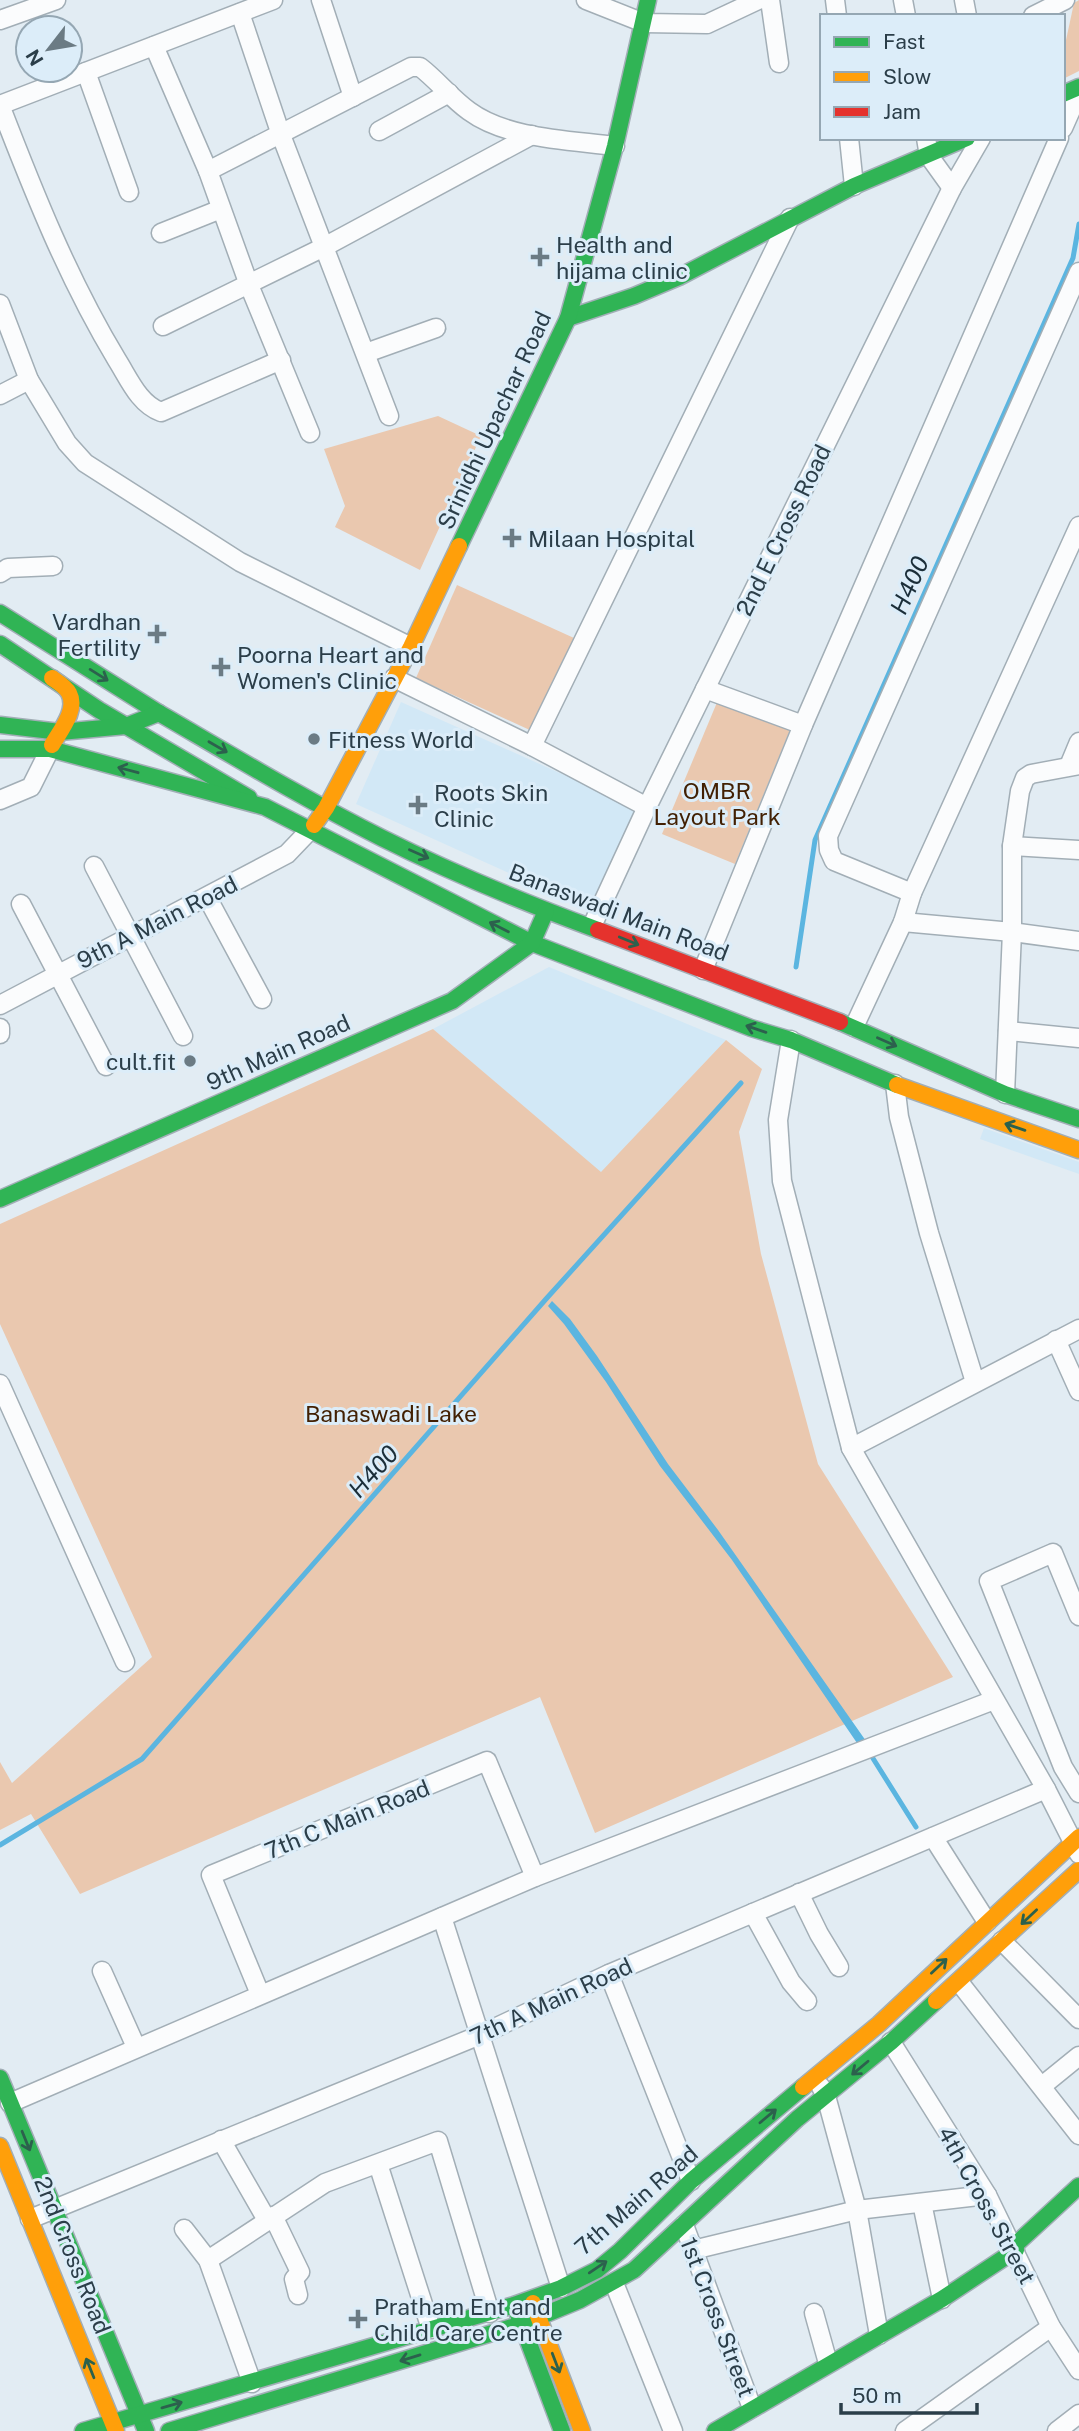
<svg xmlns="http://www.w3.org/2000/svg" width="1079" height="2431" font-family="'Public Sans',sans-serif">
<rect width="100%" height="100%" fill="#e2ecf3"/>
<g fill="#d2e8f6">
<polygon points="401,702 638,808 593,911 356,804"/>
<polygon points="549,967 726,1040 601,1173 433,1029"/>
<polygon points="984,1128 1079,1162 1079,1174 980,1139"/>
</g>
<g fill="#eac8af">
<polygon points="1079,0 1079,71 1063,79 1063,54 1074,3"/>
<polygon points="438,416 481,436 420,570 335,527 345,506 324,449"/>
<polygon points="457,585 574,638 532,731 416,678"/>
<polygon points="718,700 790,730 735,864 662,834"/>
<polygon points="433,1029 601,1172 726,1040 762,1069 739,1132 761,1254 818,1464 953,1677 595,1833 540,1697 80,1894 31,1814 0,1830 0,1762 12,1783 152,1657 0,1324 0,1224"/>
</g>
<polygon fill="#5bb5e0" points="552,1301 570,1319 597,1356 668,1464 718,1530 866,1741 857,1743 732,1560 660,1466 606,1382 564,1324 548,1306"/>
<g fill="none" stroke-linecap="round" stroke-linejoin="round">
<g stroke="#5bb5e0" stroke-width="5">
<polyline points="796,967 815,840 1073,258 1079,224"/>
<polyline points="869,1752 916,1827"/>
<polyline points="0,1845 142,1759 546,1299 741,1083"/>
</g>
<defs>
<g id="street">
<polyline points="321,0 353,97"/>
<polyline points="586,0 644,23 707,24 758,0"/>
<polyline points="770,0 779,63"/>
<polyline points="835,0 837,16"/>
<polyline points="903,0 906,16"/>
<polyline points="964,0 967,16"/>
<polyline points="240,13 281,135 389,416"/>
<polyline points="1033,16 1065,0"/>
<polyline points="0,20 56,0"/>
<polyline points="154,46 208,171 249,285 310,433"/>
<polyline points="86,72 129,192"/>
<path d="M0,105C34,193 68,279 117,360C129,379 139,404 161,412L281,360"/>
<polyline points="0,105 273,0"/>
<polyline points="1063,128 1079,92"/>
<polyline points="379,131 449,93"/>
<polyline points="849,138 854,186"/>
<polyline points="926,138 929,156 952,188"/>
<path d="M208,171L411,67H420C437,80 451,98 469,111C507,139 569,140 615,146"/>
<polyline points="161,233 221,209"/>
<polyline points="0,304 29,380 67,443 85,463 240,562 411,647"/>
<polyline points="163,326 324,247 532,135"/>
<polyline points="366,353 436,328"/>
<polyline points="0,395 29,380"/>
<polyline points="0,573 8,568 53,566"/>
<polyline points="394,678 532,746 647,807"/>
<polyline points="705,689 803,725"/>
<polyline points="532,746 790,218"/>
<polyline points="1069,766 1079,742"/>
<polyline points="0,800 31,787 50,749"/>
<polyline points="1012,846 1079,850"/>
<polyline points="94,866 183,1036"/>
<polyline points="912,893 834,861 829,850 828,836 1079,272"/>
<polyline points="207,897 262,999"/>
<polyline points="21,904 106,1066"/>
<polyline points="903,922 1012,932 1079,941"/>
<polyline points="592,926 647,807 952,188 981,138"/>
<polyline points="703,970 803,725 1059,138"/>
<polyline points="0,1005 287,854 309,831"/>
<polyline points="854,1027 903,922 912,893 1079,526"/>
<polyline points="0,1028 0,1034"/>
<polyline points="1008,1031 1079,1038"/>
<polyline points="791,1040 778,1120 782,1181 851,1448 1046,1789 1079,1854"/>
<polyline points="895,1084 899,1117 929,1233 975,1382"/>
<polyline points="1005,1094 1012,932 1012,846 1020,791 1025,778 1031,774 1079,765"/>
<polyline points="1056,1340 1079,1391"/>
<polyline points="0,1384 125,1662"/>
<polyline points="851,1448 1079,1329"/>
<polyline points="1079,1616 1053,1553 989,1581 1063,1767 1079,1793"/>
<polyline points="933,1837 987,1922"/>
<polyline points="799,1893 819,1934 839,1967"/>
<polyline points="753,1913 791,1982 807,2001"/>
<polyline points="442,1917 561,2288"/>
<polyline points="1002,1941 1079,2019"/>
<polyline points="102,1971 136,2047"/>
<polyline points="609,1974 691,2181"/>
<polyline points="959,1982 1079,2135"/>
<polyline points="260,1994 211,1875 487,1761 535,1877"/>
<polyline points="891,2042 987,2195 1051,2327 1079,2370"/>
<polyline points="1042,2086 1079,2056"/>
<polyline points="821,2087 826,2096 857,2210 879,2335"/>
<polyline points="10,2103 535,1877 994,1700"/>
<polyline points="221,2140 267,2220"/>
<polyline points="378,2164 431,2329"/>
<polyline points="922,2203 942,2299"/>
<polyline points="273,2216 300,2272 294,2279 298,2295"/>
<polyline points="30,2219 480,2035 609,1974 1046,1789"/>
<polyline points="684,2225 752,2408"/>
<polyline points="184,2229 208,2260 252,2383"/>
<polyline points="693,2250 857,2210 987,2195"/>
<polyline points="208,2260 325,2183 438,2141 490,2313"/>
<polyline points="614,2283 673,2431"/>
<polyline points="814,2313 828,2363"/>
<polyline points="905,2431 1051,2327"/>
<polyline points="1057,2431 1079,2414"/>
</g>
<g id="fast">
<polyline points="1063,94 1079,87"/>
<polyline points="568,318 634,296 679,277 854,186 967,138"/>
<polyline points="459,546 568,318 615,146 648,0"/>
<polyline points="0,613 159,713"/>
<polyline points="0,644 99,710 249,798"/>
<path d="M0,725L60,732L126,726L159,713C233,756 306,800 382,838C452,873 525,903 598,930"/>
<polyline points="0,749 50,749 265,807 532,943 751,1028 791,1040 897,1085"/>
<polyline points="840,1022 1005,1094 1079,1119"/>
<polyline points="0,1199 452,1001 532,943 546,911"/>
<polyline points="0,2078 146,2431"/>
<polyline points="1014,2246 1079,2186"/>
<polyline points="516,2309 562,2431"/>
<polyline points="83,2431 514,2305 561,2288 597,2270 620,2251 691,2181 803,2087"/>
<polyline points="169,2431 522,2324 580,2300 634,2270 797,2119 891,2042 936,2001"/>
<polyline points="715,2431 942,2299 1016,2250"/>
</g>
<g id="slow">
<path d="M52,678C58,682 66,687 69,693C78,710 60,731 52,745"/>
<polyline points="314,825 326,808 411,647 459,546"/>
<polyline points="897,1085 1079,1150"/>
<polyline points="936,2001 1079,1870"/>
<polyline points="803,2087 879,2024 1079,1837"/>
<polyline points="0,2146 116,2431"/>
<polyline points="533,2303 582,2431"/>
</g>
<polyline id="jam" points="598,930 840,1022"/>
</defs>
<use href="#street" stroke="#a2aeb6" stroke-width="21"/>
<use href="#fast" stroke="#a2aeb6" stroke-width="19"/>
<use href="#slow" stroke="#a2aeb6" stroke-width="19"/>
<use href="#jam" stroke="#a2aeb6" stroke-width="19"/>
<use href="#street" stroke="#fbfcfd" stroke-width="18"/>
<use href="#fast" stroke="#30b455" stroke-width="16"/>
<use href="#slow" stroke="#ff9f0a" stroke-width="16"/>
<use href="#jam" stroke="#e5322d" stroke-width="16"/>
</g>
<defs><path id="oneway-shaft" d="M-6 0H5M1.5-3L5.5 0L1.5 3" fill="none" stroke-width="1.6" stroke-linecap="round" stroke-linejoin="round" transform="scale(1.75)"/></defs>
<g stroke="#2c614d">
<use href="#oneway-shaft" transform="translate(99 675) rotate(32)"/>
<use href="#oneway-shaft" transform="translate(218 747) rotate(30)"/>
<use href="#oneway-shaft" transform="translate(128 770) rotate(-165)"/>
<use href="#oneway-shaft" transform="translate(419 854) rotate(24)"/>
<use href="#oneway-shaft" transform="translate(499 927) rotate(-153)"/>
<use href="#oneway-shaft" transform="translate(629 941) rotate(22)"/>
<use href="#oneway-shaft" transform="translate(756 1029) rotate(-161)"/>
<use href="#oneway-shaft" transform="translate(887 1042) rotate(24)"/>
<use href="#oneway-shaft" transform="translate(1015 1127) rotate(-161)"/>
<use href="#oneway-shaft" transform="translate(1029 1917) rotate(137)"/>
<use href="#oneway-shaft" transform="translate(939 1966) rotate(-43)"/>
<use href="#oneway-shaft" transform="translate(860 2068) rotate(140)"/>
<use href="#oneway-shaft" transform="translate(768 2116) rotate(-40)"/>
<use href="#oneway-shaft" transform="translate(26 2141) rotate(68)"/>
<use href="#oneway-shaft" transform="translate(598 2267) rotate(-34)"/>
<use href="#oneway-shaft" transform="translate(410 2358) rotate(163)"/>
<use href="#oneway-shaft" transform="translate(556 2363) rotate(69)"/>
<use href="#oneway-shaft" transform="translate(90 2368) rotate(-112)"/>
<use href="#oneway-shaft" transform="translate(172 2405) rotate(-16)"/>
</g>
<g fill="#6b7b84" stroke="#dcedf9" stroke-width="2.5">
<path d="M536.5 246.5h7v7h7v7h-7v7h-7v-7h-7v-7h7z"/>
<path d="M508.5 527.5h7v7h7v7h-7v7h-7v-7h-7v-7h7z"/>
<path d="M153.5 623.5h7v7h7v7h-7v7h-7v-7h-7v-7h7z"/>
<path d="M217.5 656.5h7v7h7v7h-7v7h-7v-7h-7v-7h7z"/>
<circle cx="314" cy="739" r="7"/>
<path d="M414.5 794.5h7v7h7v7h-7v7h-7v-7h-7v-7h7z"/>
<circle cx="190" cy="1061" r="7"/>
<path d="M354.5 2308.5h7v7h7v7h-7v7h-7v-7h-7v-7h7z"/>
</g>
<g text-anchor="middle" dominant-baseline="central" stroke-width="6" stroke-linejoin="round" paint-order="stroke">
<g font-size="23" fill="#2b3e49" stroke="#dcedf9" text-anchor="start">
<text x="556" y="244">Health and<tspan x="556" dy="26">hijama clinic</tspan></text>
<text x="528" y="538">Milaan Hospital</text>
<text x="141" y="621" text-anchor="end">Vardhan<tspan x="141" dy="26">Fertility</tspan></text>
<text x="237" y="654">Poorna Heart and<tspan x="237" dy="26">Women's Clinic</tspan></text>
<text x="328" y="739">Fitness World</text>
<text x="434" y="792">Roots Skin<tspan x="434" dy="26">Clinic</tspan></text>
<text x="176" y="1061" text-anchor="end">cult.fit</text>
<text x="374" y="2306">Pratham Ent and<tspan x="374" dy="26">Child Care Centre</tspan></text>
</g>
<g font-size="23" fill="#2b3e49" stroke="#dcedf9">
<text transform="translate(494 420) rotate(-65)">Srinidhi Upachar Road</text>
<text transform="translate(783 530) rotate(-64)">2nd E Cross Road</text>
<text transform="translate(619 912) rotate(21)">Banaswadi Main Road</text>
<text transform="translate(157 922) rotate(-27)">9th A Main Road</text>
<text transform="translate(278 1052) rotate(-24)">9th Main Road</text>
<text transform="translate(347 1819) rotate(-22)">7th C Main Road</text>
<text transform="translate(551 2001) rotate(-25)">7th A Main Road</text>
<text transform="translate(636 2200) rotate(-41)">7th Main Road</text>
<text transform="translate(987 2205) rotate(61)">4th Cross Street</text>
<text transform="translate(73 2255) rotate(68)">2nd Cross Road</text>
<text transform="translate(718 2317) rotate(69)">1st Cross Street</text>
</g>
<g font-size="23" fill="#422003" stroke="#dcedf9">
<text x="717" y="790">OMBR<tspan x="717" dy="26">Layout Park</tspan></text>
<text x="391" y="1413">Banaswadi Lake</text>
</g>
<g font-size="24" font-style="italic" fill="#1b2e39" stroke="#dcedf9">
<text transform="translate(909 585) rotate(-66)">H400</text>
<text transform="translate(373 1471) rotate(-48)">H400</text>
</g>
</g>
<rect x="820" y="14" width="245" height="126" fill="#dcedf9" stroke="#95a7b3" stroke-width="2"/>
<rect x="834" y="37" width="35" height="10" fill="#30b455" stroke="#95a7b3" stroke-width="2"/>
<text x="883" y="49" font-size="21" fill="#2b3e49">Fast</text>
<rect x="834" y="72" width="35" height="10" fill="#ff9f0a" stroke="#95a7b3" stroke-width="2"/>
<text x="883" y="84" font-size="21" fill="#2b3e49">Slow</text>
<rect x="834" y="107" width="35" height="10" fill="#e5322d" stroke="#95a7b3" stroke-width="2"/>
<text x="883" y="119" font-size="21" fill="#2b3e49">Jam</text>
<g transform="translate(49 49) rotate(239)"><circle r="33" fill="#dcedf9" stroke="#95a7b3" stroke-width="2"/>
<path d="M0-5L12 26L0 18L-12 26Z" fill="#6b7b84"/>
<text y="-10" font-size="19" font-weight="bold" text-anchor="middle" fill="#2b3e49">N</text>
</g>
<path d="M841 2403v10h136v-10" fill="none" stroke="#2b3e49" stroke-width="3.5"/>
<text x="852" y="2403" font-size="21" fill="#2b3e49" stroke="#dcedf9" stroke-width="5" paint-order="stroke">50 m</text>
</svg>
